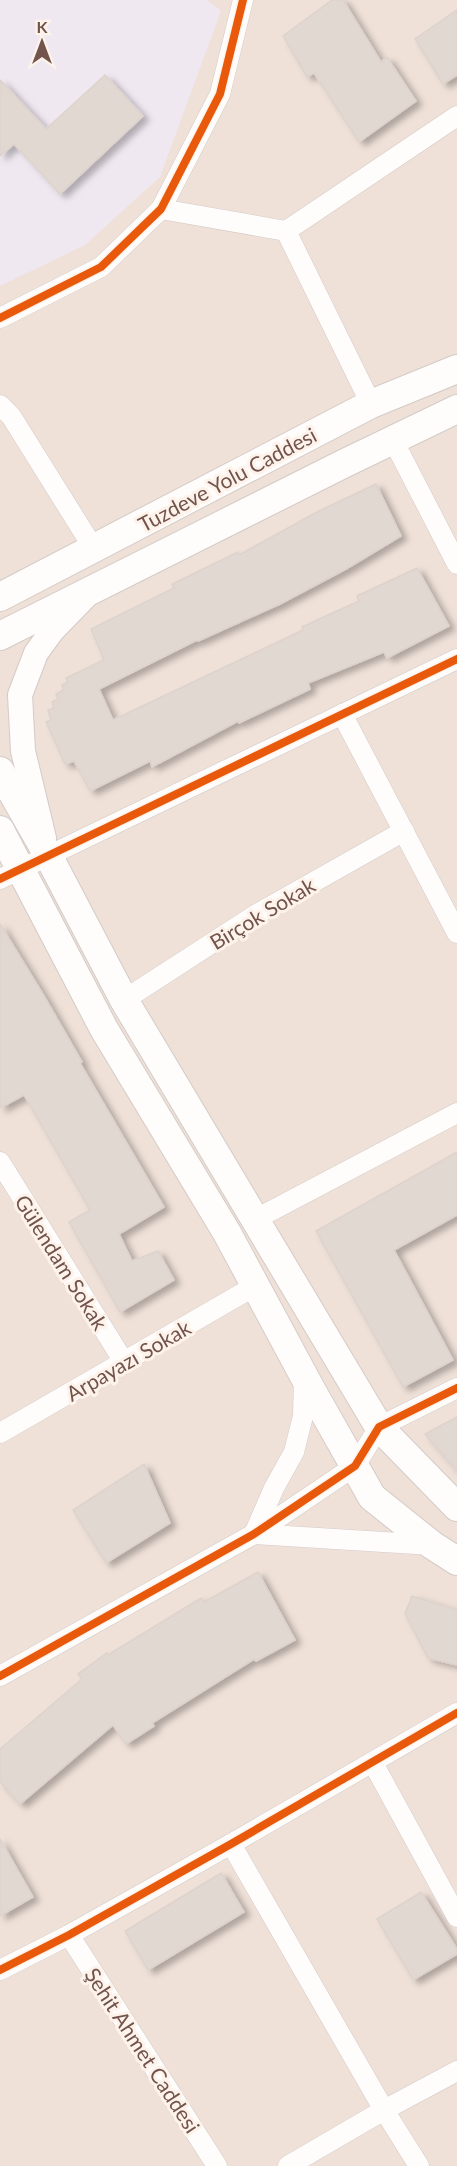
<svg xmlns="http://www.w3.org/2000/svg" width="457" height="2166" font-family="Lato,sans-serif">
<defs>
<filter id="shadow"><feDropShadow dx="6" dy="4" stdDeviation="3" flood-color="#0004"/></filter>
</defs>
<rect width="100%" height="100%" fill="#f6f0ea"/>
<rect fill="#efe1d8" x="0" y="0" width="457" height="2166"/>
<polygon fill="#f0e8f1" points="0,0 207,0 221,11 160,177 85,245 0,286"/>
<g fill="#e2d8d2" stroke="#ded2cd" stroke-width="1.5" filter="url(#shadow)">
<polygon points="332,0 343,0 381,62 387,57 416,101 359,142 314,73 307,77 283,36"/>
<polygon points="457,10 457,75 443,84 415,39"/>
<polygon points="105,75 143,116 60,194 14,144 0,156 0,80 46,129"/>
<polygon points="376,484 401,536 346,569 280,604 198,641 197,640 99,689 113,720 303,630 302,627 359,601 357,596 417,568 449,626 387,658 384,652 308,683 310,689 239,723 238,721 152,767 150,761 90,791 74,761 65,764 46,722 51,720 48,710 54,708 52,702 58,699 56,694 63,690 62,685 68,682 66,678 104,660 91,629 174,588 172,584 238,552 239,555 317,512"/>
<polygon points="0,924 44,996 82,1062 80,1063 164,1207 119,1234 132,1261 158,1251 174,1280 120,1312 69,1222 90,1210 24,1095 0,1108"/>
<polygon points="457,1152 457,1215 394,1250 453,1360 403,1387 316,1231"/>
<polygon points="457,1417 457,1471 425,1434"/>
<polygon points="144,1464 170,1523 106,1563 73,1510"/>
<polygon points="258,1572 295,1640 256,1661 254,1659 152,1723 154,1726 126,1744 113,1725 20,1804 0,1782 0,1749 82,1679 78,1674 107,1653 108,1655 201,1598 204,1602"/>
<polygon points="412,1596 457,1610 457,1665 428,1658 405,1614"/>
<polygon points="0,1839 33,1897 0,1916"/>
<polygon points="221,1873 244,1912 148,1970 125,1931"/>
<polygon points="421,1892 457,1949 457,1954 413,1980 377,1919"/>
</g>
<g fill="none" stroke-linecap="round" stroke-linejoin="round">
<defs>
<g id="minor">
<polyline points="161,209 286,231 457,116"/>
<polyline points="286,231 371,404"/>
<polyline points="0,318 101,267 161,209 220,94 243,0"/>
<polyline points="0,405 11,416 94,549"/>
<polyline points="393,440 457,564"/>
<polyline points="342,714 457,933"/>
<polyline points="0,879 457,659"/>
<polyline points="124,1000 257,914 404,831"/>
<polyline points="0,1162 124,1362"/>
<polyline points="254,1220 457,1113"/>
<polyline points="304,1378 303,1416 294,1452 274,1488 254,1534 432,1545"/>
<polyline points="0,1433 255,1286"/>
<polyline points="0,1676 254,1534 355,1466 379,1427 457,1388"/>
<polyline points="373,1763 457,1917"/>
<polyline points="231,1844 384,2110 419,2166"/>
<polyline points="69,1935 217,2166"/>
<polyline points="0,1970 69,1935 231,1844 457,1713"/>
<polyline points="288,2166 384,2110 457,2071"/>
</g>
<polyline id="tertiary" points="44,838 23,751 20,695 36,653 52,631 85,597"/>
<g id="secondary">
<polyline points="0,597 371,404 457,369"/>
<polyline points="0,636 343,464 457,409"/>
<polyline points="0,771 48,855 124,1000 379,1427 457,1507"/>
<polyline points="0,830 104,1029 227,1233 312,1391 372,1497 432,1545 457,1561"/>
</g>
</defs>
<use href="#minor" stroke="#d4cbc7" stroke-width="21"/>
<use href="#tertiary" stroke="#d4cbc7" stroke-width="26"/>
<use href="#secondary" stroke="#d4cbc6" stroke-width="30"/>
<use href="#minor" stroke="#fefdfc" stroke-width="20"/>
<use href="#tertiary" stroke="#fefdfc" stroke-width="24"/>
<use href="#secondary" stroke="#fefdfc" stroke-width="28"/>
<defs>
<g id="cycleway">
<polyline points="0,318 101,267 161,209 220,94 243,0"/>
<polyline points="0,879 457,659"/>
<polyline points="0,1676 254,1534 355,1466 379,1427 457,1388"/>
<polyline points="0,1970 69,1935 231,1844 457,1713"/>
</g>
</defs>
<use href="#cycleway" stroke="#fef3eb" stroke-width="11"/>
<use href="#cycleway" stroke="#e8590c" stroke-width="8"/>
</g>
<g text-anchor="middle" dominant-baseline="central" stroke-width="6" stroke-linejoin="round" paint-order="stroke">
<g font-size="21" fill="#72544c" stroke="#fef3eb">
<text transform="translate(227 479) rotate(-28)">Tuzdeve Yolu Caddesi</text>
<text transform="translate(262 913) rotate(-31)">Birçok Sokak</text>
<text transform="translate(62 1262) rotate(58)">Gülendam Sokak</text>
<text transform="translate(128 1360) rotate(-30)">Arpayazı Sokak</text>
<text transform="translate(143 2050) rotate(57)">Şehit Ahmet Caddesi</text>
</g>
</g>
<g transform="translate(42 42)" stroke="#fef3eb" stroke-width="4.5" paint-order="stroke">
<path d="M0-4.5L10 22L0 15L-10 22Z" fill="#72544c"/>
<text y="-9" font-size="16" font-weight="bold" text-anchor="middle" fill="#72544c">K</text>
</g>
</svg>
